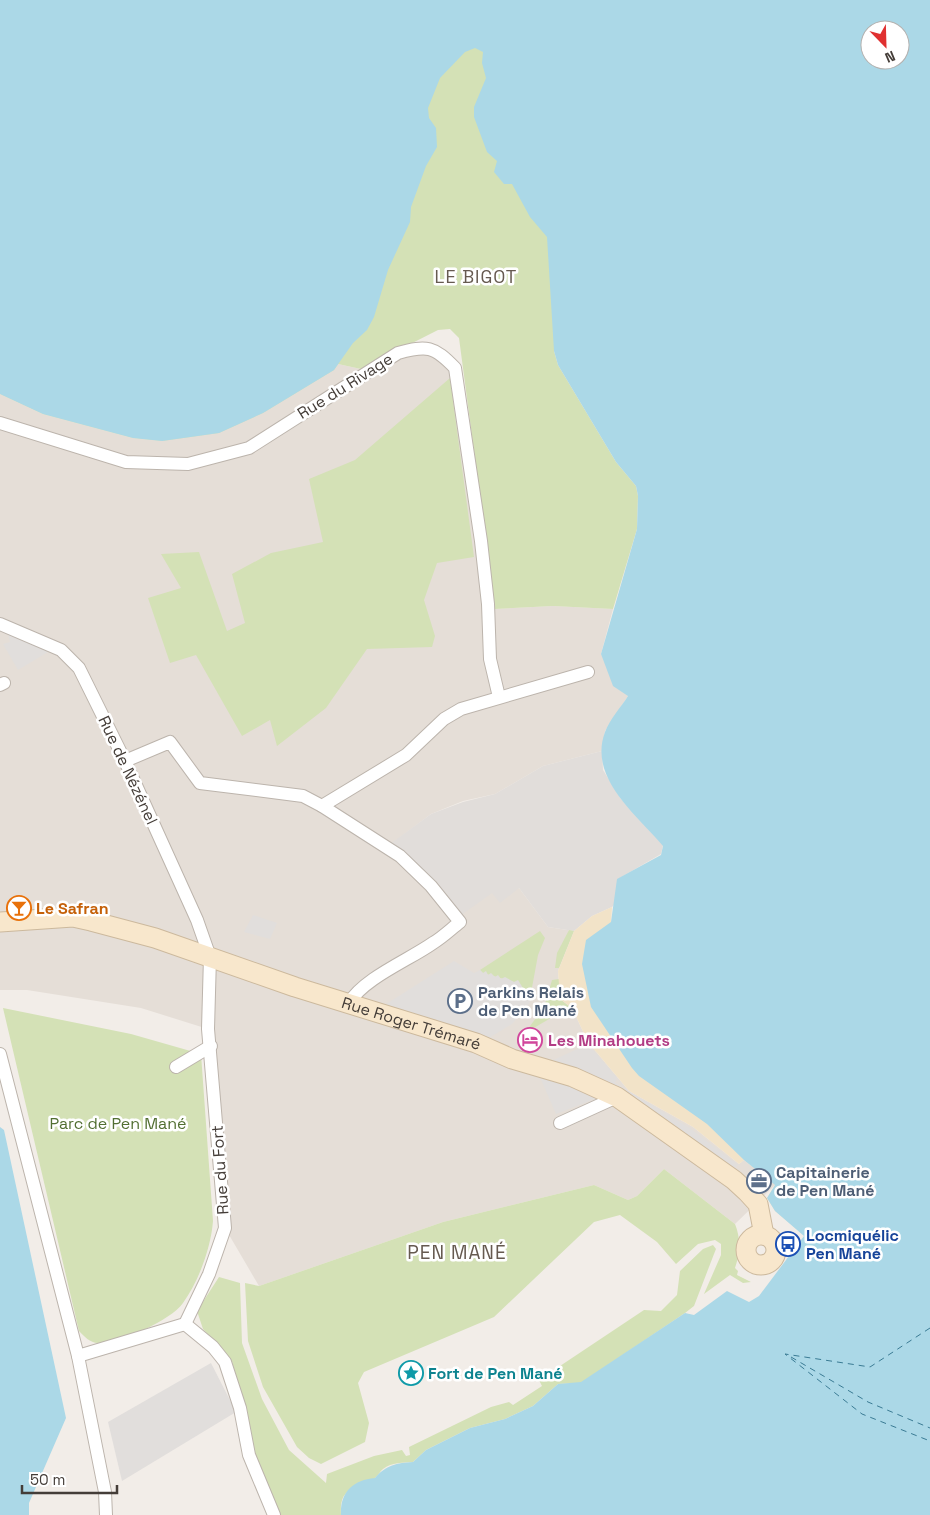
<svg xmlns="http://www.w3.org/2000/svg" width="930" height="1515" font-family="'Space Grotesk',sans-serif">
<rect width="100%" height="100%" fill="#f2ede8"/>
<polygon fill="#e5ded7" points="421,346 455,368 488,604 495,609 553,606 613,609 601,654 628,696 605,731 602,751 543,766 495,794 463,801 431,814 391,844 492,893 519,888 548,927 574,931 558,971 560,999 572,1008 588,1042 629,1091 693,1127 739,1164 744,1160 775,1185 735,1224 664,1169 637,1196 628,1200 594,1185 443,1222 259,1286 225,1228 208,1029 141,1008 27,990 0,990 0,394 43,414 133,438 162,441 338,364 361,369 398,353"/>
<polygon fill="#e1ddda" points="602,751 603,770 621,799 663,845 661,854 618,879 616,903 612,907 592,916 574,931 548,927 519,888 500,903 492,893 460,916 390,844 431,814 463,802 495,794 543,766"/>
<g fill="#d4e1b6">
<polygon points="0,0 570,0 554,351 558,365 616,462 636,486 638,496 637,529 613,609 553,606 495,609 459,338 450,329 438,330 361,369 338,364 334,370 263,413 219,433 162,441 133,438 43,414 0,394"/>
<polygon points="450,378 474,557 437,563 424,600 435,636 432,647 367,649 326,708 277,746 270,720 242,736 196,655 170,663 148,598 181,588 161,554 199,552 227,631 245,623 232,574 271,553 323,542 309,479 355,460"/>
<polygon points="569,930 574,931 559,968 555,968 557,953"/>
<polygon points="540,931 545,938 538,955 531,993 526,993 514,982 483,973 480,970"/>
<polygon points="559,979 560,999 570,1007 525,1033 544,1007 552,980"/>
<path d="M3,1008L131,1034L201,1054L213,1221C211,1247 199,1281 183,1303C170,1321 120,1343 98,1343C90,1343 84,1336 79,1331Z"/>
<path d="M664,1169L735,1224C741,1239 740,1253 735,1268L738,1271L737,1275L751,1282L743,1283L730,1275L704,1294L721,1255V1244L715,1240L698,1244L676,1264L657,1242L620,1215L594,1222L494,1317L364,1372L358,1383L369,1423L365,1442L321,1464L309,1458L297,1447L263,1387L248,1341L245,1283L259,1286L443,1222L594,1185L628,1200L637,1196Z"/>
<path d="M713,1245L716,1249L714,1254L694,1306L685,1313L581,1383L558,1384L533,1406L505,1419L470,1428L426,1450L413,1462C403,1463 392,1462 383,1469C380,1471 378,1476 375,1478C356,1491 339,1485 341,1515H280L249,1447L243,1408L232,1361L203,1329L197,1311L219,1277L240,1283L242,1343L262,1399L289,1450L326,1483L327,1474L374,1456L402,1450L406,1456L410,1455L409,1447L491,1407L509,1402L513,1405L542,1386L539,1380L644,1310L661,1311L677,1295L680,1271L703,1249Z"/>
</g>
<polygon fill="#f2e3c8" points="612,907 610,938 736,1111 805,1236 775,1211 767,1198 775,1185 744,1160 739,1164 693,1127 629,1091 588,1042 572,1008 560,999 558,971 574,931 592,916"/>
<g fill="#e1dedc">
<polygon points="8,634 33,640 48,652 18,670 3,644 10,642"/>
<polygon points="253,915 277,923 270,939 244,932"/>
<polygon points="454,961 474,973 480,970 483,973 486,971 488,975 491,973 495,977 498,975 501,979 505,977 514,982 518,980 526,993 533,993 529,1004 512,1024 487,1039 380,1008"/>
<polygon points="588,1044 617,1078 615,1083 690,1128 738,1165 730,1173 600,1097 556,1114 536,1068"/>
<polygon points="211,1363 236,1412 122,1481 108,1422"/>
</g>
<g fill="#abd8e7" fill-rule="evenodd">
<path d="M0,0H930V1515H341C340,1492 353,1480 375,1478C386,1465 397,1463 413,1462L426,1450L470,1428L505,1419L533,1406L558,1384L581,1382L685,1313L694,1315L727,1291L749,1302L759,1296L804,1236L775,1211L767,1198L775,1185L744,1160L707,1124L639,1076L632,1068L591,1007L582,964L586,940L611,922L617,879L661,855L663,846C636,814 588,778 605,732C610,719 621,707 628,696L613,686L601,654L637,529L638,496L636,486L616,462L558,365L554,351L547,237L530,217L512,184H504L494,172L497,161L487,152L474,117V107L486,78L482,63L483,52L475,48L465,52L440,78L428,108L429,118L436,128L437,147L426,166L411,207L410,222L388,270L374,317L367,330L353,343L334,370L263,413L219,433L162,441L133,438L43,414L0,394ZM870,30H900V60H870Z"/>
<polygon points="0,1127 4,1130 66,1418 29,1503 29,1515 0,1515"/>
</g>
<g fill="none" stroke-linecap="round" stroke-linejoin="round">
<g stroke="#3a7b94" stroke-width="1" stroke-dasharray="6 5" stroke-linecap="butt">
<polyline points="930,1328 870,1367 785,1354 862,1414 930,1441"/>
<polyline points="791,1357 868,1402 930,1428"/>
</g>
<defs>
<g id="street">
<path d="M0,423L126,462L188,464L249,448L398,353C427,345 434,346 455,368L481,541L488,604L490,659L499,697"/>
<polyline points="0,624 61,650 79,668 125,761 197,920 210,957 208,1029 225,1228 209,1274 185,1324 78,1356"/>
<polyline points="0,685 4,683"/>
<path d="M125,761L170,742L200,783L303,796L322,806L400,856L431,886L460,922C451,929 443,937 433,943C409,960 364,978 349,1003"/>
<polyline points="322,806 406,755 444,719 461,709 588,672"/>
<polyline points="0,1054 78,1356 105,1492 106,1515"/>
<polyline points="176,1067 211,1046"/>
<polyline points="560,1123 617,1097"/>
<polyline points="185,1324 213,1347 225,1362 240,1408 249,1455 274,1515"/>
</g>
<g id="secondary">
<path id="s1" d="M0,922L73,917L91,921L155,938L295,987L476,1043L512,1059L573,1077L617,1097L734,1180L747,1192L758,1204L764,1235"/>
<circle cx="761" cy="1250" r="15"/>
</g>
</defs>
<use href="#street" stroke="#bcb4ac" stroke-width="14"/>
<use href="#secondary" stroke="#ccb99d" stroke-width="21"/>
<use href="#street" stroke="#fff" stroke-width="12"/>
<use href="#secondary" stroke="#f8e7cc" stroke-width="19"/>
</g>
<defs>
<symbol id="bar-ring" viewBox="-11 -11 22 22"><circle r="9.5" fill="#fff" stroke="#e8710a" stroke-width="1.5"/><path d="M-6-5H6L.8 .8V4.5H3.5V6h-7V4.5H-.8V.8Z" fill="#e8710a"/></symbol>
<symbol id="parking-ring" viewBox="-11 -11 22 22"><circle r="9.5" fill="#fff" stroke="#5c6f8a" stroke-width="1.5"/><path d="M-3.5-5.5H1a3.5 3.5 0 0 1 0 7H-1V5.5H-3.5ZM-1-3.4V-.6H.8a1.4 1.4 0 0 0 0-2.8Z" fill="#5c6f8a"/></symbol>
<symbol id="hotel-ring" viewBox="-11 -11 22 22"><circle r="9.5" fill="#fff" stroke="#d1479c" stroke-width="1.5"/><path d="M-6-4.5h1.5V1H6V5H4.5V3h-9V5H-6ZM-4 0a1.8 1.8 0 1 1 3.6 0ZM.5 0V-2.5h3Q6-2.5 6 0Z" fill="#d1479c"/></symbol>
<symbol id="office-ring" viewBox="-11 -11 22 22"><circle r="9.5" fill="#fff" stroke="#5c6f8a" stroke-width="1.5"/><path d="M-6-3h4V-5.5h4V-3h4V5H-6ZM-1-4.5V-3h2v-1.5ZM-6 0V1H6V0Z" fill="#5c6f8a"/></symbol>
<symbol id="bus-ring" viewBox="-11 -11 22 22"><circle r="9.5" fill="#fff" stroke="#1a4fb4" stroke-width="1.5"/><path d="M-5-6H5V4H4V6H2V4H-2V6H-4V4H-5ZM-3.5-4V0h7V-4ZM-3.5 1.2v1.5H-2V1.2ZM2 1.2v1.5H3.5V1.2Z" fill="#1a4fb4"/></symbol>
<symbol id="sight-ring" viewBox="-11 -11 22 22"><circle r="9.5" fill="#fff" stroke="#0f9aa8" stroke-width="1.5"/><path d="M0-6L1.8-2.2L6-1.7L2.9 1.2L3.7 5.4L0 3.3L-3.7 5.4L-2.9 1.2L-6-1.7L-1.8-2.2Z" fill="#0f9aa8"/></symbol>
</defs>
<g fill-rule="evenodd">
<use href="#bar-ring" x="5" y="894" width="28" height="28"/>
<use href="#parking-ring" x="446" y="987" width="28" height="28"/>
<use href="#hotel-ring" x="516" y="1026" width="28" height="28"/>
<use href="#office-ring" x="745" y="1167" width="28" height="28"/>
<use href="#bus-ring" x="774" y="1230" width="28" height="28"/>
<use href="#sight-ring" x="397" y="1359" width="28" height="28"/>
</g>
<g text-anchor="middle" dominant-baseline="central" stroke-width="5" stroke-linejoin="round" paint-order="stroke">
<g font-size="16" fill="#443d38" stroke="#fff">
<text transform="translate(345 386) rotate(-32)">Rue du Rivage</text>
<text transform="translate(128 770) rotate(65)">Rue de Nézénel</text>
<text stroke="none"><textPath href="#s1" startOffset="428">Rue Roger Trémaré</textPath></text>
<text transform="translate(220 1170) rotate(-94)">Rue du Fort</text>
</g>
<g font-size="16" font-weight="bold" fill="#c56008" stroke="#fff" text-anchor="start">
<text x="36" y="908">Le Safran</text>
</g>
<g font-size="16" font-weight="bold" fill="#4e5e75" stroke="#fff" text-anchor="start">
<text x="478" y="992">Parkins Relais<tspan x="478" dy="18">de Pen Mané</tspan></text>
<text x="776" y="1172">Capitainerie<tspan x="776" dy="18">de Pen Mané</tspan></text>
</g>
<g font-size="16" font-weight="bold" fill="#b23c85" stroke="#fff" text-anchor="start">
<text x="548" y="1040">Les Minahouets</text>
</g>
<g font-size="16" fill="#526f32" stroke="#fff">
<text x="118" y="1123">Parc de Pen Mané</text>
</g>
<g font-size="16" font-weight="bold" fill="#164399" stroke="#fff" text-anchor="start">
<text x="806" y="1235">Locmiquélic<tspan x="806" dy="18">Pen Mané</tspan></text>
</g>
<g font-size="16" font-weight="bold" fill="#0d838f" stroke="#fff" text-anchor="start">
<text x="428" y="1373">Fort de Pen Mané</text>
</g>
<g font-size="18" letter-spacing="1" fill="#665a50" stroke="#fff">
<text x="476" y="276">LE BIGOT</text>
</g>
<g font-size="19" letter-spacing="1" fill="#665a50" stroke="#fff">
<text x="457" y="1252">PEN MANÉ</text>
</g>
</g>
<g transform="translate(885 45) rotate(157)"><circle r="24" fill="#ffffff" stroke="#b4b1af"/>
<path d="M0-4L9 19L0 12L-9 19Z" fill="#e03131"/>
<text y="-8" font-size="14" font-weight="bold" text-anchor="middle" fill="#443d38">N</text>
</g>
<path d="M22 1485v8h95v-8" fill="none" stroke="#443d38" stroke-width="2.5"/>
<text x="30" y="1485" font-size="15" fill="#443d38" stroke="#ffffff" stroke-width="4" paint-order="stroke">50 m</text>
</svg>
